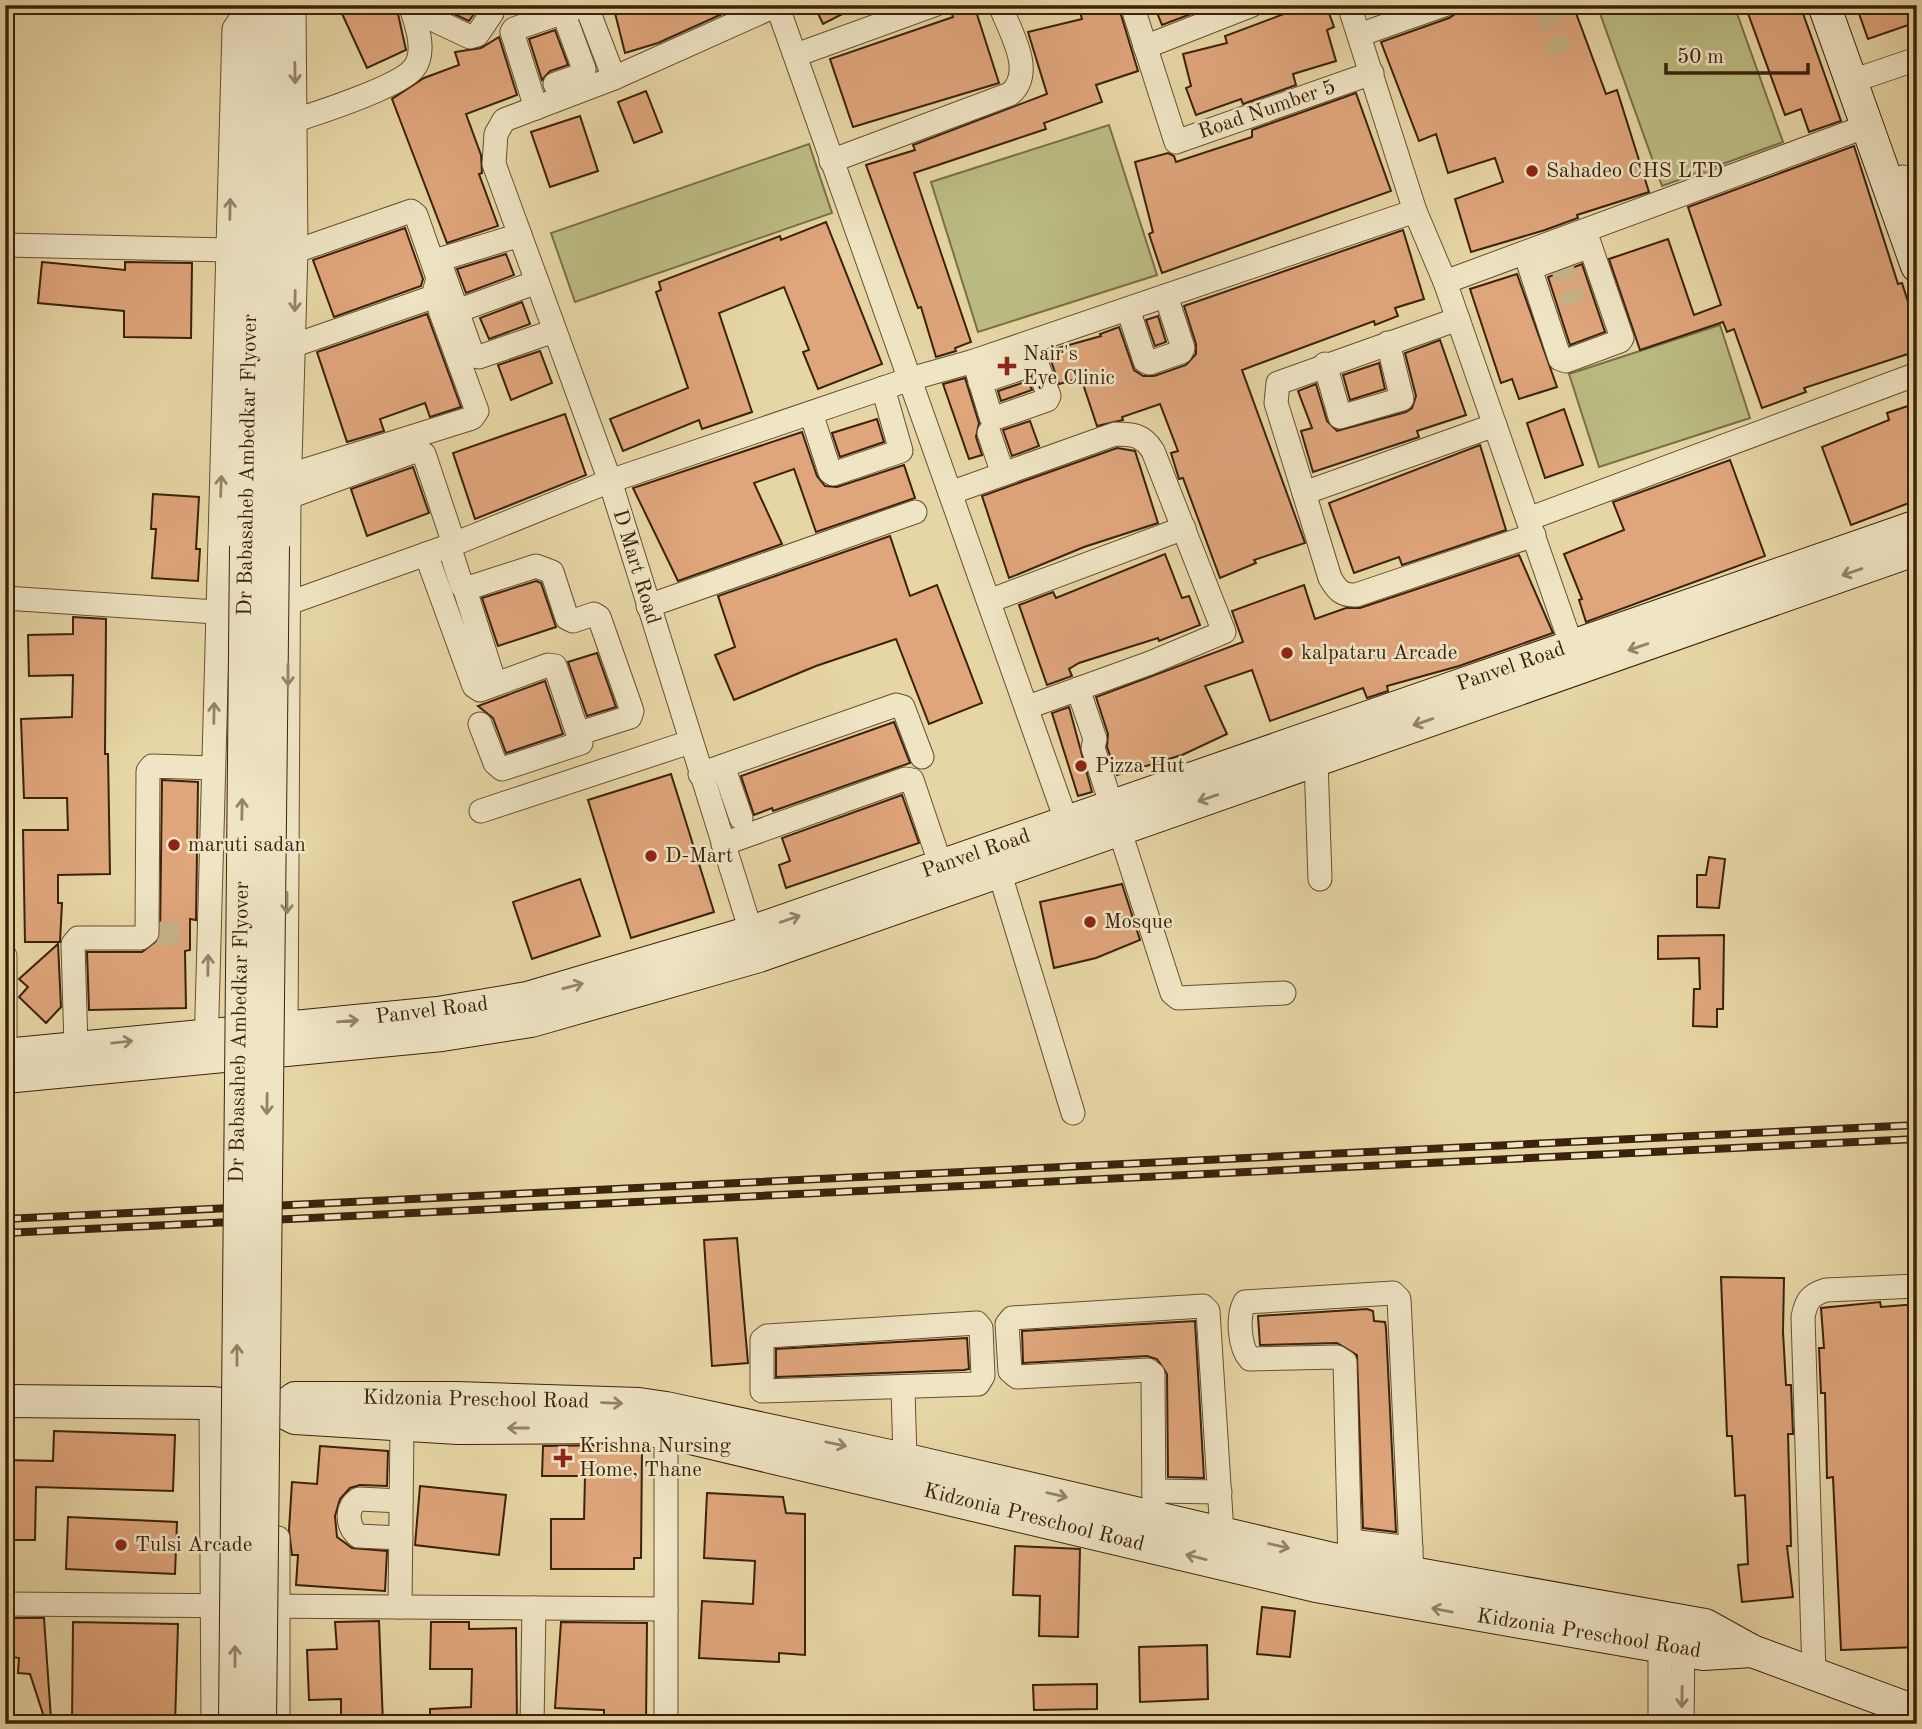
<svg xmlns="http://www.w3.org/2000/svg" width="1922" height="1729" font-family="'Old Standard TT',serif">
<rect width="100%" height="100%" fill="#e7d6a5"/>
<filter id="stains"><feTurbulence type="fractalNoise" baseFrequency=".00286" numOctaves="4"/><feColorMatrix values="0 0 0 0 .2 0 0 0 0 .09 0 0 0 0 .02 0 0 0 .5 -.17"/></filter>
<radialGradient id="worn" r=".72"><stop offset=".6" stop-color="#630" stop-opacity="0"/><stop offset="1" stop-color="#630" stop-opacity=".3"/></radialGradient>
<g fill="#bbbc82" stroke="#7b6f47" stroke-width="2">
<polygon points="1597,5 1734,5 1783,142 1662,186"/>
<polygon points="1109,125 1157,275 978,332 931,182"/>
<polygon points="809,144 832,213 575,302 551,233"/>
<polygon points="1720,325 1750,418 1599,467 1569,374"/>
</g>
<g fill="#dfa57b" stroke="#3b220c" stroke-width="2">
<polygon points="338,5 396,5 406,50 367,68"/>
<polygon points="443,5 475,5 476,11 469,21 445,10"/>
<polygon points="613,5 742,5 658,43 625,53"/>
<polygon points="814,5 860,5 823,24"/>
<polygon points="949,5 974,5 999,83 853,127 830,59 953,17"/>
<polygon points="1078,5 1118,5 1138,71 1096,85 1102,102 1044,123 1046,129 914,173 971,342 955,348 956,351 936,357 921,307 918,308 866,165 915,150 913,145 1047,94 1028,32 1082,19"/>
<polygon points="1154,5 1212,5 1212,6 1162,25"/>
<polygon points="1281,5 1326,5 1334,27 1327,30 1336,61 1293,74 1296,85 1243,104 1241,99 1196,115 1186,88 1191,86 1183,54 1227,43 1225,36 1284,14"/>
<polygon points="1458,5 1508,5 1510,11 1525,5 1573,5 1606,94 1617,90 1649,192 1577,215 1578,218 1545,230 1471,252 1455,199 1503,182 1495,158 1448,173 1436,134 1419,141 1381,42 1449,18 1455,14"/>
<polygon points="1745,5 1800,5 1841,121 1809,132 1801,109 1785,115"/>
<polygon points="1856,5 1917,5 1917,22 1868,39"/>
<polygon points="555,30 568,65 550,71 542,80 529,39"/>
<polygon points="499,37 517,95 466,114 481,155 482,173 479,174 498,226 447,243 392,99 424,78 459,65 455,52 481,48"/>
<polygon points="646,91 662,132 634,143 618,102"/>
<polygon points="1356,93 1391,191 1162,273 1149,234 1153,232 1135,162 1168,153 1174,156 1176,162 1252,137 1252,130"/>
<polygon points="580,116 598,171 550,187 531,132"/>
<polygon points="1854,146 1898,284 1902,283 1917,330 1917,351 1804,388 1806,392 1762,408 1734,329 1727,332 1723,322 1640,350 1609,259 1668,239 1694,315 1721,305 1688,207"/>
<polygon points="826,222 882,364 818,389 803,352 809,350 784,287 719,313 752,412 702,429 699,420 623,451 610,419 688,388 656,292 661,290 659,282 780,236 781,240"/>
<polygon points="405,228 423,279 421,286 334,317 313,260"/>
<polygon points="1403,230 1424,299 1395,308 1398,316 1375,325 1374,321 1242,370 1305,543 1254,560 1256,563 1220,578 1183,478 1179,479 1171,453 1178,451 1160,404 1122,417 1123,420 1097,426 1081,378 1059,384 1051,361 1053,360 1051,350 1101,336 1100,334 1119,327 1134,370 1143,376 1154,376 1186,365 1196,354 1196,344 1184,306"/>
<polygon points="506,254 514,275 466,293 457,269"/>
<polygon points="42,262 125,270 125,262 192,263 191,338 124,337 124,311 38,303"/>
<polygon points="1582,264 1605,332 1570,345 1548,277"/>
<polygon points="1517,274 1557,387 1519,399 1512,379 1501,383 1470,289"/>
<polygon points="522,302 530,324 489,339 480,318"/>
<polygon points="427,314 461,407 430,417 425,403 380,419 384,431 347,442 317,352"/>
<polygon points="1158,316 1166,342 1155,346 1146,320"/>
<polygon points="1440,340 1466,415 1417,431 1419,437 1313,472 1301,431 1312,428 1298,391 1316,384 1327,421 1337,431 1406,412 1412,408 1416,396 1405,353"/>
<polygon points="540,351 552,383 511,400 498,365"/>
<polygon points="1379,363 1385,389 1350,400 1343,375"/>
<polygon points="965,378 979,423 976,437 982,455 969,459 943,384"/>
<polygon points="1028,381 1032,390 1001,401 998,391"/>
<polygon points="1917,403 1917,500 1851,525 1822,447 1889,420 1887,413"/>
<polygon points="1564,409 1583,465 1545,478 1527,423"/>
<polygon points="565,414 586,475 475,519 453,453"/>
<polygon points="877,419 884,442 840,457 832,433"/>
<polygon points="1030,421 1039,446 1012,456 1003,430"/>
<polygon points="802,432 817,476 825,486 837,487 904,465 915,498 816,532 794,469 754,483 782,544 678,581 633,488"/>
<polygon points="1480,445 1506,530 1402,565 1399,557 1354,573 1329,503"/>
<polygon points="1117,448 1135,451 1158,523 1084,547 1009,578 982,496"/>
<polygon points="1730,460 1765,556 1586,622 1579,600 1582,599 1564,554 1624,530 1613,502"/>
<polygon points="413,467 429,513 367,536 351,489"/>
<polygon points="153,494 199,497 196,549 200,549 198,581 152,578 156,529 151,529"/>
<polygon points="890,536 910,596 937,585 982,703 929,724 896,639 816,666 734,700 715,655 735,647 718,596"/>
<polygon points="1165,554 1182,598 1189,596 1200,625 1159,641 1158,638 1079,663 1069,669 1072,676 1047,685 1019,605 1053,592 1056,598"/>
<polygon points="1519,555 1553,633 1459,666 1387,686 1388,691 1367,698 1363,688 1270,721 1252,670 1205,686 1227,734 1182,755 1117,775 1107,747 1108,734 1096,697 1243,642 1232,611 1304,585 1315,619 1346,608 1360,608"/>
<polygon points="536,581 541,583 556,627 498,646 482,598"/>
<polygon points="73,617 106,619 105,754 108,754 110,874 58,875 58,903 62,903 60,942 25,942 23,830 68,830 67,798 24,798 21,719 72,717 73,675 29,676 28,635 73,634"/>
<polygon points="597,653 616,707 587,716 568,662"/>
<polygon points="545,681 563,734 506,753 493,718 478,706"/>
<polygon points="1069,707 1092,792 1078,796 1052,713"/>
<polygon points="894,722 910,763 773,811 772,808 754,815 741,776"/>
<polygon points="671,774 714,912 631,938 588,800"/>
<polygon points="162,780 198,782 196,920 190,919 190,950 185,951 186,1008 89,1010 87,952 142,952 160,938"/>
<polygon points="902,795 919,843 786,888 779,865 790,861 782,838"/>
<polygon points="1709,857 1725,859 1719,908 1697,907 1697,875 1706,875"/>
<polygon points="580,879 600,936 532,959 513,902"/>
<polygon points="1122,884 1140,940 1096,958 1054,968 1040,902"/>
<polygon points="1724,935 1723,1009 1717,1009 1717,1027 1693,1026 1694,989 1700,989 1699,958 1658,959 1658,936"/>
<polygon points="58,944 61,1007 46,1023 19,997 28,987 19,979"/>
<polygon points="737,1238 748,1363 712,1366 704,1240"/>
<polygon points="1721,1277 1784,1278 1783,1332 1786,1385 1791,1385 1793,1434 1788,1434 1791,1546 1787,1546 1793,1597 1742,1602 1738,1565 1748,1564 1745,1495 1735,1496 1732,1436 1727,1436"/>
<polygon points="1880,1302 1881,1307 1917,1304 1917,1647 1841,1650 1833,1477 1827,1478 1825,1393 1821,1393 1819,1348 1824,1348 1821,1308"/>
<polygon points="1367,1309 1373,1311 1374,1321 1385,1322 1386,1328 1396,1532 1363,1528 1357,1355 1337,1343 1260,1345 1258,1316"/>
<polygon points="1195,1321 1204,1478 1168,1477 1167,1374 1157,1359 1147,1356 1023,1363 1022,1331"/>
<polygon points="967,1338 969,1369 964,1370 776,1377 776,1349"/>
<polygon points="54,1431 175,1435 173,1491 36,1487 35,1540 5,1540 5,1460 53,1461"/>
<polygon points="615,1445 642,1448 641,1558 634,1558 634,1569 551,1569 551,1519 584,1519 585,1476 542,1476 543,1446"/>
<polygon points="320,1446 388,1451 387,1486 360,1485 350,1488 340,1499 335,1516 337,1537 352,1548 387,1551 385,1591 296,1585 298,1555 292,1555 289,1530 292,1482 317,1484"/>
<polygon points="420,1486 506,1495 499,1555 415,1545"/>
<polygon points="707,1493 783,1497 786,1513 805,1514 805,1655 779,1653 779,1662 699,1658 702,1601 753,1604 755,1561 704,1558"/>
<polygon points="68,1517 177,1522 175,1574 66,1569"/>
<polygon points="1015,1546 1080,1549 1078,1637 1039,1636 1040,1596 1013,1595"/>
<polygon points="1262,1607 1295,1611 1290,1657 1257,1654"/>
<polygon points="5,1618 44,1618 51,1719 45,1720 30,1674 18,1673 19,1658 5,1656"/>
<polygon points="379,1621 383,1724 341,1724 341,1699 309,1700 307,1650 337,1649 335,1622"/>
<polygon points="73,1622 178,1624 175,1724 72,1724"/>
<polygon points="431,1622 469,1622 469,1629 516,1628 517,1724 430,1724 430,1709 471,1707 472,1669 430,1669"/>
<polygon points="561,1622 647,1623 646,1724 604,1724 604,1710 555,1708"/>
<polygon points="1207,1645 1208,1699 1140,1702 1139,1647"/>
<polygon points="1097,1684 1097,1709 1034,1710 1033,1685"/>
</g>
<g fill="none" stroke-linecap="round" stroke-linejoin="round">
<g stroke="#c5b286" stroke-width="23" stroke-dasharray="23 11" stroke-linecap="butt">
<polyline points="1545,5 1561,52"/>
<polyline points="1559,258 1574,303"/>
<polyline points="157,933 191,934"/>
</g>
<defs>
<g id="street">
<polyline points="428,5 434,20 470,37 477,35 492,13 489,5"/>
<polyline points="586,5 614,78 777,5"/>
<polyline points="777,5 1072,837"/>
<polyline points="1132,5 1176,142 1372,73"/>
<polyline points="1349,5 1415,211 1445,282 1577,661"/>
<polyline points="1359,35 1444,5"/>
<polyline points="1145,47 1252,5"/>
<polyline points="796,55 934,5"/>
<polyline points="614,78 504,120 496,134 494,164 610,481 755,944"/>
<polyline points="1852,81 1917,59"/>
<polyline points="555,84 581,75 584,69 563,12"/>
<polyline points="536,108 512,32 514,29 584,5"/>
<path d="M296,120C321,112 401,86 414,68C427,52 416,22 410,5"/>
<path d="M831,161L1010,94C1036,72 1010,32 1000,5"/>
<polyline points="1903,177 1917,213"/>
<polyline points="520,235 441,259 440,263 473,356 479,357 554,331"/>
<polyline points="5,245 229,250"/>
<polyline points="1525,253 1560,359 1566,361 1620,341 1622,338 1585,231"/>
<polyline points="1533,267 1590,246"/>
<polyline points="1445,282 1867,126"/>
<polyline points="1128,309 1145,361 1149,363 1181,352 1183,348 1166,296"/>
<polyline points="457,311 537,282"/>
<polyline points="1458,319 1278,383 1276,403 1304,493 1495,425"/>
<polyline points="295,345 433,297 438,278 416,215 411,211 296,251"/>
<polyline points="974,361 991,417 995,418 1047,400 1049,396 1029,343"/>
<polyline points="1325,364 1340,417 1402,399 1388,343"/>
<polyline points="980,382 1037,363"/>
<polyline points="811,413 830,472 833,474 901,451 883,388"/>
<polyline points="989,433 1003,474"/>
<polyline points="290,475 472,418 477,411 440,310"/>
<path d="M950,493L1115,434C1133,434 1143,435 1153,451L1224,632L1150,663L1028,707"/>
<path d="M1304,493L1330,578C1337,590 1342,596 1356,595L1534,535"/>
<polyline points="289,497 418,450 424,454 454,544"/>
<polyline points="1528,519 1917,374"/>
<polyline points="449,546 462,586"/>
<polyline points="426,554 474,686 480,690 548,665 555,666 577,731 583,732 630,717 632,711 599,617 594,614 573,621 567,618 552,572 536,566 468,588 466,593 495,684"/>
<polyline points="5,598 216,612 289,603 454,544 610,481 910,379 974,361 1415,211"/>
<polyline points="989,601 1184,528"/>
<polyline points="648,606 915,512"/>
<polyline points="1078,689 1095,739 1093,748 1172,993 1178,998 1284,993"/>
<polyline points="480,724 495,763 502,769 581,743"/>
<polyline points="1316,760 1320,879"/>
<polyline points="723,766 741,818"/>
<polyline points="700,774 896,705 903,707 922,757"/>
<polyline points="481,811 690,742"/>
<polyline points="723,844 905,779 912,780 941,866"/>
<polyline points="999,871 1073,1113"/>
<polyline points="5,956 5,1071"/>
<polyline points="286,1041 289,497 296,251 294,5"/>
<polyline points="76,1047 73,944 78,938 141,938 147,933 148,771 152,766 213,768"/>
<polyline points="206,1050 234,29 250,5"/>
<polygon points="977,1323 981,1328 983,1376 978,1384 762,1391 762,1340 767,1336"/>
<polyline points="903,1389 905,1459"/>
<polyline points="211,1403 213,1724"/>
<polyline points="1154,1491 1220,1492"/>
<polyline points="1154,1517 1153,1374 1148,1370 1017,1377 1010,1371 1007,1324 1012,1318 1203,1306 1208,1311 1222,1533"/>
<path d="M401,1538L358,1536C347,1526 345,1507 359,1499L401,1501"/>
<polyline points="1350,1541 1411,1548"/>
<path d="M1350,1562L1345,1362L1337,1357L1250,1359C1239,1347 1237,1316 1245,1302L1393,1293L1399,1299L1412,1573"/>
<polyline points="5,1604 666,1609"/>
<polyline points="400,1607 402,1425"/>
<path d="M1814,1673L1803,1317C1806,1301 1810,1295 1826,1290L1917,1286"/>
<polyline points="278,1724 278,1538"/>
<polyline points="532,1724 534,1608"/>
<polyline points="666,1724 666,1419"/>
<polyline points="1660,1724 1660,1632"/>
<polyline points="1682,1724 1683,1638"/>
</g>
<g id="secondary">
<polyline points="1824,5 1917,266"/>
<polyline points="246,546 253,67 251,5"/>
<polyline points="273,546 277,5"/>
<polyline points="5,1055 438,1013 527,998 751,932 1917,526"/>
<polyline points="5,1077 442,1035 531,1021 759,956 1917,549"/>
<polyline points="5,1401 211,1403 279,1410 295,1418 458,1428 616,1427 665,1432 1316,1586 1703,1654 1752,1651"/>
<polyline points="279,1410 295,1398 456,1398 639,1404 666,1408 890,1456 1333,1559 1705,1625 1752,1651 1917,1712"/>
</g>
</defs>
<use href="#street" stroke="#664f32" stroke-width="25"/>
<use href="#secondary" stroke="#3b220c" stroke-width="34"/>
<use href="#street" stroke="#efe4c4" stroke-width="23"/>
<use href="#secondary" stroke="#efe4c4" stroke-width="32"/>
<defs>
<g id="rail">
<polyline points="5,1219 1917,1125"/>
<polyline points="5,1233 1917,1139"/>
</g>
</defs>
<use href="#rail" stroke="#3b220c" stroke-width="8"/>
<use href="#rail" stroke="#efe4c4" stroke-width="5" stroke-dasharray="16" stroke-linecap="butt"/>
<defs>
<g id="secondary-bridge">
<polyline points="235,1724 246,546"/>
<polyline points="260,1724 273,546"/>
</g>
</defs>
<use href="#secondary-bridge" stroke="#3b220c" stroke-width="34" stroke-linecap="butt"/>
<use href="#secondary-bridge" stroke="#efe4c4" stroke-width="32"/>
</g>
<defs><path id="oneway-shaft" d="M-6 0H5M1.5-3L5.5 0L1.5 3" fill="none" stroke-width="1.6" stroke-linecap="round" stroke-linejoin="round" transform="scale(1.75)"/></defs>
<g stroke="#958368">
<use href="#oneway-shaft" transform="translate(295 73) rotate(89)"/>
<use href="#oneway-shaft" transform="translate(230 209) rotate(-89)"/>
<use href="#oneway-shaft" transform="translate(295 301) rotate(91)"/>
<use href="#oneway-shaft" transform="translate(221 486) rotate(-88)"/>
<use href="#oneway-shaft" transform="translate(1852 572) rotate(161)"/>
<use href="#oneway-shaft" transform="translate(1638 647) rotate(161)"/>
<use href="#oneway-shaft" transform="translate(288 675) rotate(90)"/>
<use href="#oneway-shaft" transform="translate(214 713) rotate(-89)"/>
<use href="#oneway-shaft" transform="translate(1423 722) rotate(161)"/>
<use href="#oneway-shaft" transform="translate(1208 798) rotate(161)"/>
<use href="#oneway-shaft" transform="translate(242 809) rotate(-89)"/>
<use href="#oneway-shaft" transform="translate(287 903) rotate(90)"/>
<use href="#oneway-shaft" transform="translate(790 919) rotate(-19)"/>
<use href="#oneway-shaft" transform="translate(208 965) rotate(-89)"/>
<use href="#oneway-shaft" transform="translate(573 986) rotate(-15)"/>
<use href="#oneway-shaft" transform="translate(348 1021) rotate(-5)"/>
<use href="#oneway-shaft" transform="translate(122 1042) rotate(-6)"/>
<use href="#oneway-shaft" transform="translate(267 1104) rotate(91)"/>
<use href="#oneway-shaft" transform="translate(237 1355) rotate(-90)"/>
<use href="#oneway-shaft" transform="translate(612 1403) rotate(2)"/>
<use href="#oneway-shaft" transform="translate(518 1428) rotate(180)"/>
<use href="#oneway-shaft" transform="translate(836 1444) rotate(12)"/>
<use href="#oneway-shaft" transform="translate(1057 1495) rotate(13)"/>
<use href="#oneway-shaft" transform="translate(1279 1546) rotate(13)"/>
<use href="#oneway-shaft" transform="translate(1196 1557) rotate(-166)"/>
<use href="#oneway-shaft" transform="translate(1442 1610) rotate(-169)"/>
<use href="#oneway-shaft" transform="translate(235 1656) rotate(-90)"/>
<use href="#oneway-shaft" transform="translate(1682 1697) rotate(91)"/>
</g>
<g fill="#8f2418" stroke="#efe4c4" stroke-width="2.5">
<circle cx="1532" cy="171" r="7"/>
<path d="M1003.5 355.5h7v7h7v7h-7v7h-7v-7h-7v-7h7z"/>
<circle cx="1287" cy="653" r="7"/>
<circle cx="1081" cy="766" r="7"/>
<circle cx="174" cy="845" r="7"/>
<circle cx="651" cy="856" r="7"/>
<circle cx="1090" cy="922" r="7"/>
<path d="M559.5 1447.5h7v7h7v7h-7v7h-7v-7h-7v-7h7z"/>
<circle cx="121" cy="1545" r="7"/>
</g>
<g text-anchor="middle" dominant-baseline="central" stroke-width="5" stroke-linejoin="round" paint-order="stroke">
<g font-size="21" fill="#3b220c" stroke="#efe4c4">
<text transform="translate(1267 110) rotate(-19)">Road Number 5</text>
<text transform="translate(248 465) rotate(-89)">Dr Babasaheb Ambedkar Flyover</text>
<text transform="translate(636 567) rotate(73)">D Mart Road</text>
<text transform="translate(1511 667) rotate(-19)">Panvel Road</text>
<text transform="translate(976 854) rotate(-19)">Panvel Road</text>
<text transform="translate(432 1011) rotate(-7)">Panvel Road</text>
<text transform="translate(240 1032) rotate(-89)">Dr Babasaheb Ambedkar Flyover</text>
<text transform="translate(476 1400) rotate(1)">Kidzonia Preschool Road</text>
<text transform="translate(1034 1518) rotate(14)">Kidzonia Preschool Road</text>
<text transform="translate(1589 1634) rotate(9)">Kidzonia Preschool Road</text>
</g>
<g font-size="21" fill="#3b220c" stroke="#efe4c4" text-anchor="start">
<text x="1546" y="171">Sahadeo CHS LTD</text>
<text x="1023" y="354">Nair's<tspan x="1023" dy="24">Eye Clinic</tspan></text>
<text x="1301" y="653">kalpataru Arcade</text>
<text x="1095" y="766">Pizza Hut</text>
<text x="188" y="845">maruti sadan</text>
<text x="665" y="856">D-Mart</text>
<text x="1104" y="922">Mosque</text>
<text x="579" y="1446">Krishna Nursing<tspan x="579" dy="24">Home, Thane</tspan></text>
<text x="135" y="1545">Tulsi Arcade</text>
</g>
</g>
<rect width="1922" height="1729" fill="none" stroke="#e7d6a5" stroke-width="28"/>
<rect x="7" y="7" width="1908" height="1715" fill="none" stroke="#3b220c" stroke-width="3.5"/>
<rect x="14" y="14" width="1894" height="1701" fill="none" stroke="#3b220c" stroke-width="2"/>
<path d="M1666 63v10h142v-10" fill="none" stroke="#3b220c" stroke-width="3.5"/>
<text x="1677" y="63" font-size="21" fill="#3b220c" stroke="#efe4c4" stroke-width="5" paint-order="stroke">50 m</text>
<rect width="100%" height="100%" filter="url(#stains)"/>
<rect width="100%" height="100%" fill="url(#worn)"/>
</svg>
